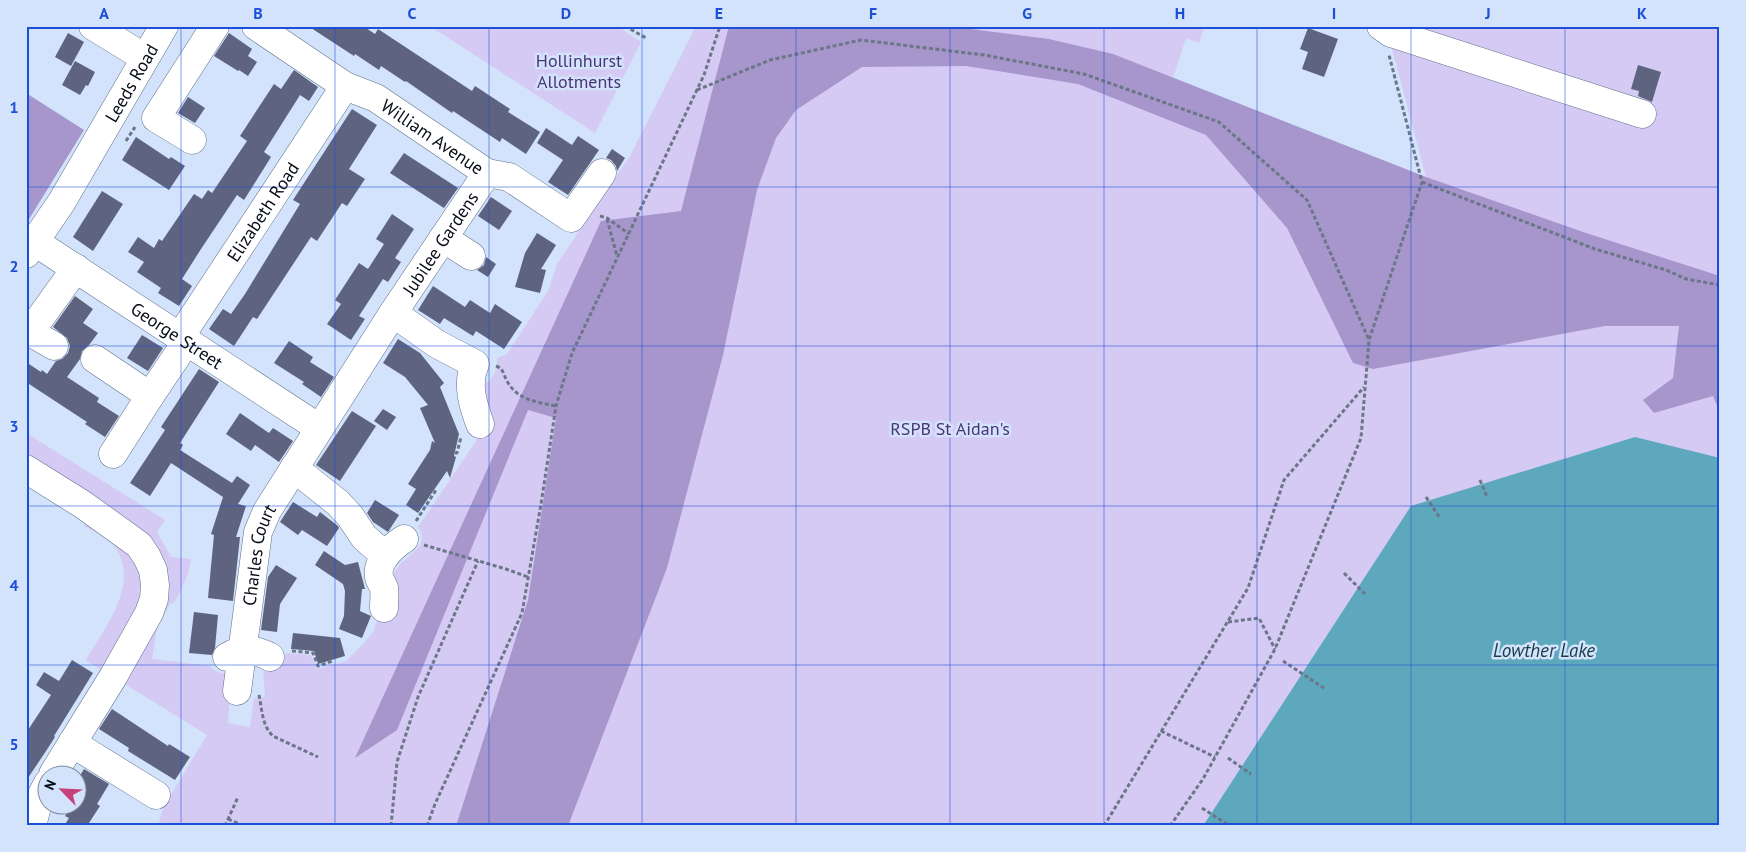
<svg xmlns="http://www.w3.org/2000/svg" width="1746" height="852" font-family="'PT Sans',sans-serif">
<rect width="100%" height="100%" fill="#d2e3fb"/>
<g fill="#d5caf4">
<polygon points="430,26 617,26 641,42 595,133"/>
<path d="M696,26H947L969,29L970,26H1205L1199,43L1186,38L1173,78L1426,177L1390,41L1392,26H1720V826H158L163,808L207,735L120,681L165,586L26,461V433L165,520L157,532L171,557L191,559L188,574L175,602L170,604L157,628L152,659L210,666C216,673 224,676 232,670L228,723L250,727L254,698L265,697L263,667C277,669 284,667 286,653L311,655L317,669L346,661L363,644L373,632L378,617L396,615C395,604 392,585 394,575C399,556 433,550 418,527L478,438L491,432L481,386C493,380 498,372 497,358L507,354L548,291L557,264L630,156Z"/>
<path d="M90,518L124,538L148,593L106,673L86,660C106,626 144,580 111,542C104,535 93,531 84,526Z"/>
</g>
<g fill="#a696cc">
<polygon points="729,26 947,26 1049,39 1113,54 1426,177 1586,233 1720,276 1720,413 1713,396 1654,413 1643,400 1673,378 1679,326 1605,326 1373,369 1353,363 1287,228 1206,135 1078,84 966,66 862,67 796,110 776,138 757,190 723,355 667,568 568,826 456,826 528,600 556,418 528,410 397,730 355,758 601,221 681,211"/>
<polygon points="26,93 84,130 26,224"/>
</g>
<polygon fill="#5ea8bd" points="1635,437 1720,458 1720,826 1203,826 1411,506"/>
<g fill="#5e6380">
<polygon points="308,26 363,26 375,34 378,29 472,91 475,86 510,109 508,112 540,132 526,154 502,138 500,142 453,111 452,113 406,81 405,82 381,66 379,70 355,54 354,56"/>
<polygon points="1308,28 1338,39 1324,77 1302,69 1308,52 1300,49"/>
<polygon points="68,33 84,42 71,66 55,57"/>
<polygon points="229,33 252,49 248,56 257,62 248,76 239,70 238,71 214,56"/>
<polygon points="75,61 95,72 88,86 86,85 80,95 62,85"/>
<polygon points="1638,65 1661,72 1652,102 1638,96 1639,91 1631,89"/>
<polygon points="294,70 318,87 309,101 300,95 264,152 271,157 251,189 244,200 237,195 201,249 182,279 192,286 179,306 158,293 161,288 137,272 144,262 128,252 138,237 154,248 159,239 162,241 194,194 202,199 208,190 212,193 247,141 240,136 274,84 281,89"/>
<polygon points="188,97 205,108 195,123 178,113"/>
<polygon points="352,109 377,125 349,169 365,179 347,206 342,203 317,241 311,237 257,319 253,317 234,346 209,329 223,309 231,314 245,294 300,204 293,200"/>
<polygon points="546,128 572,145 578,136 599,150 568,195 548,182 563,160 537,143"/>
<polygon points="136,137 169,159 171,157 185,166 169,190 122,160"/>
<polygon points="612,149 625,158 617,171 616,166 611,160 606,158"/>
<polygon points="404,153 458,188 444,208 390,173"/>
<polygon points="102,191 123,204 93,251 73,237"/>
<polygon points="491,197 512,211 499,230 478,216"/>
<polygon points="392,214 414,229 395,258 401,262 388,282 383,279 359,316 365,319 351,340 327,324 341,304 335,300 359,263 368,269 384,244 376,239"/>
<polygon points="537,233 556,245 541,269 546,270 540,293 515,287 525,253"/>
<polygon points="486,257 496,264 488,277 477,270 484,265"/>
<polygon points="433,286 465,307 470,300 490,313 495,304 522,322 504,349 476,331 473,336 444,318 440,324 418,310"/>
<polygon points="75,296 93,309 83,323 98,333 89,345 82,351 80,359 67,377 99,398 97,402 119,416 105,437 85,424 87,422 26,382 26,362 41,372 42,370 47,374 56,361 62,359 68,353 70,346 67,338 53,327"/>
<polygon points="142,335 163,348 148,371 127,358"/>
<polygon points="398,339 420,353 444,383 440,387 459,434 454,456 456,457 450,478 447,471 418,513 406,505 416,489 408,484 430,450 432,441 435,443 420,408 428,405 405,377 383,363"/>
<polygon points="289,341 313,357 310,362 334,377 321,397 302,384 304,382 274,363"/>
<polygon points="199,369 219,382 180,443 183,445 180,450 232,483 237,476 250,485 238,504 246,506 236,537 240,537 233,601 208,598 214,535 211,534 223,497 171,463 150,496 130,483 165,430 161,427"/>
<polygon points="383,409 396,417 387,430 374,421"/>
<polygon points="352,411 376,426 340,481 316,465"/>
<polygon points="240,413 269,433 273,428 293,441 279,462 255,445 251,451 226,434"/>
<polygon points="375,500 399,515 388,532 373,522 367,513"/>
<polygon points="293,502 317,517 320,512 338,526 339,528 327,546 302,530 298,535 280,522"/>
<polygon points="324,551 345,565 358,562 365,589 362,589 360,611 371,616 362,638 339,629 344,616 345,591 343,584 315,565"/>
<polygon points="276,565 297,578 280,604 277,632 261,630 268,577"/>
<polygon points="194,612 218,615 215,648 212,655 189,653"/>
<polygon points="293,633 340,638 345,656 318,664 314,651 291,649"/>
<polygon points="72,660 93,673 54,736 55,737 48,748 26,781 26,733 51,695 36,685 44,672 59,681"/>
<polygon points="112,709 168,746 169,744 190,757 175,780 128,751 129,748 99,729"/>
<polygon points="84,769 109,784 97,804 100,806 87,826 64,826 69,818 65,816 72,804 78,804 78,779"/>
</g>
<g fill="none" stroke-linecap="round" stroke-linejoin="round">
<defs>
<g id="minor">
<polyline points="93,26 145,58"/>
<path id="s1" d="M256,26L345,86L376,98L487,173L509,177L571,218L602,173"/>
<polyline points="1381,26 1391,33 1642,114"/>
<polyline points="192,140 156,118 215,26"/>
<polyline points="443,238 471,256"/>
<path id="s2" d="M35,242L319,428"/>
<path id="s3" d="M26,254L61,203L164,26"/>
<path d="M393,313L437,344L475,364C466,384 473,405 480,424"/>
<path id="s4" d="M180,337L345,86"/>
<polyline points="54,346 30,332 76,268"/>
<polyline points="95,359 150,396 187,341"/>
<polyline points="113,454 150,396"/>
<polyline points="294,468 338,503 350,516 364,537 374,546 386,554"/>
<polyline points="26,469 82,504 139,545 147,557 153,570 155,585 154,599 149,613 113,677 53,774"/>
<path d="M384,608C384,601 385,594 384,588C383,584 379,580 379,577C376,561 393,546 404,539"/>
<path d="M227,657C242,648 256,649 270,657"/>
<path id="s5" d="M237,691L258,532L267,511L393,313L487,173"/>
<polyline points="72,743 156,795"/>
<polyline points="32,826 38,802 48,783"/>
</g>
</defs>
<use href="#minor" stroke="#5f718b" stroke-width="29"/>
<g stroke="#6b7687" stroke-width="3" stroke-dasharray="4 2.5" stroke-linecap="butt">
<polyline points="625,26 646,38"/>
<polyline points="697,90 770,60 861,40 984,55 1084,74 1219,122 1307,200 1369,340"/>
<polyline points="126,141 135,127"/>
<polyline points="1422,182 1595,249 1666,270 1686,279 1720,285"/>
<polyline points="600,216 607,218 629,234"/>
<polyline points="607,219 617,256"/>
<path d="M496,366C504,369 503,374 507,381C517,400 537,402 556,406"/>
<polyline points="455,453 457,453 461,437"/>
<polyline points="1480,480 1487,497"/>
<polyline points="1426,497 1440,518"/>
<polyline points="416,521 436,490 435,489"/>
<polyline points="424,545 506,569 528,577"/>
<polyline points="1344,573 1365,594"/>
<polyline points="1228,622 1259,618 1275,649"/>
<polyline points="292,651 313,653 318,666 333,661 333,660"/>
<polyline points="1283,661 1324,688"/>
<path d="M259,695C262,709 262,726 273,736L318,757"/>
<polyline points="1161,731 1215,757"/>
<polyline points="1228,758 1251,774"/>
<polyline points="1202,808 1227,824"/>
<polyline points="228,819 244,826"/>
<polyline points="225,826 238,797"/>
<polyline points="391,826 397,762 418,697 478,561"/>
<polyline points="427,826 435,804 522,613 541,504 556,406 572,353 704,75 720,26"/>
<polyline points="1104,826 1248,588 1284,480 1364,387"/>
<polyline points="1170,826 1203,779 1275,649 1361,438 1369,340 1422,182 1389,55"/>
</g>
<use href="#minor" stroke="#fff" stroke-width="28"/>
</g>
<path fill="none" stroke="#1d4ed8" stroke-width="1" stroke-opacity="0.55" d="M181,26V826M335,26V826M489,26V826M642,26V826M796,26V826M950,26V826M1104,26V826M1257,26V826M1411,26V826M1565,26V826M26,187H1720M26,346H1720M26,506H1720M26,665H1720"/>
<g text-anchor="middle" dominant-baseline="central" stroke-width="5" stroke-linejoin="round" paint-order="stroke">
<g font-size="18" fill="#4b3375" stroke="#d2e3fb">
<text x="579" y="60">Hollinhurst<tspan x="579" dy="21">Allotments</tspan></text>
<text x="950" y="428">RSPB St Aidan's</text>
</g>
<g font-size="18" fill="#060c16" stroke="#d2e3fb">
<text stroke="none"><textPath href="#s3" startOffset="201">Leeds Road</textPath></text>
<text stroke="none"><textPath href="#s1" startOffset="209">William Avenue</textPath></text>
<text stroke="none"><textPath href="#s4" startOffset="150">Elizabeth Road</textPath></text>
<text stroke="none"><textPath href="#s5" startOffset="502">Jubilee Gardens</textPath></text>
<text stroke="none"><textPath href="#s2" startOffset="170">George Street</textPath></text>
<text stroke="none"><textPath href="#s5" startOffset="138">Charles Court</textPath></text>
</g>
<g font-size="19" font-style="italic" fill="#183b45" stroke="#d2e3fb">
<text x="1544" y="650">Lowther Lake</text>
</g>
</g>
<rect width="1746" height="852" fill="none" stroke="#d2e3fb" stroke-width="55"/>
<g transform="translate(62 790) rotate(294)"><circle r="24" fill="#d2e3fb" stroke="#808d9f"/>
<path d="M0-4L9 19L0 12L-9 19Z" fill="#c8407b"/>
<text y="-8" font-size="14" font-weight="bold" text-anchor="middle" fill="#060c16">N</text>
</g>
<rect x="28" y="28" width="1690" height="796" fill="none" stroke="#1d4ed8" stroke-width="2"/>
<g font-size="16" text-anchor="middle" font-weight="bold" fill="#1d4ed8">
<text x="104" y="19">A</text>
<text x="258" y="19">B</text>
<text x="412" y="19">C</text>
<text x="566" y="19">D</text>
<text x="719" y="19">E</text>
<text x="873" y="19">F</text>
<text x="1027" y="19">G</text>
<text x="1180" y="19">H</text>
<text x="1334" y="19">I</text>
<text x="1488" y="19">J</text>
<text x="1642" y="19">K</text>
<text x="14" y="113">1</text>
<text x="14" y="272">2</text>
<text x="14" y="432">3</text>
<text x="14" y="591">4</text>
<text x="14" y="750">5</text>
</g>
</svg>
